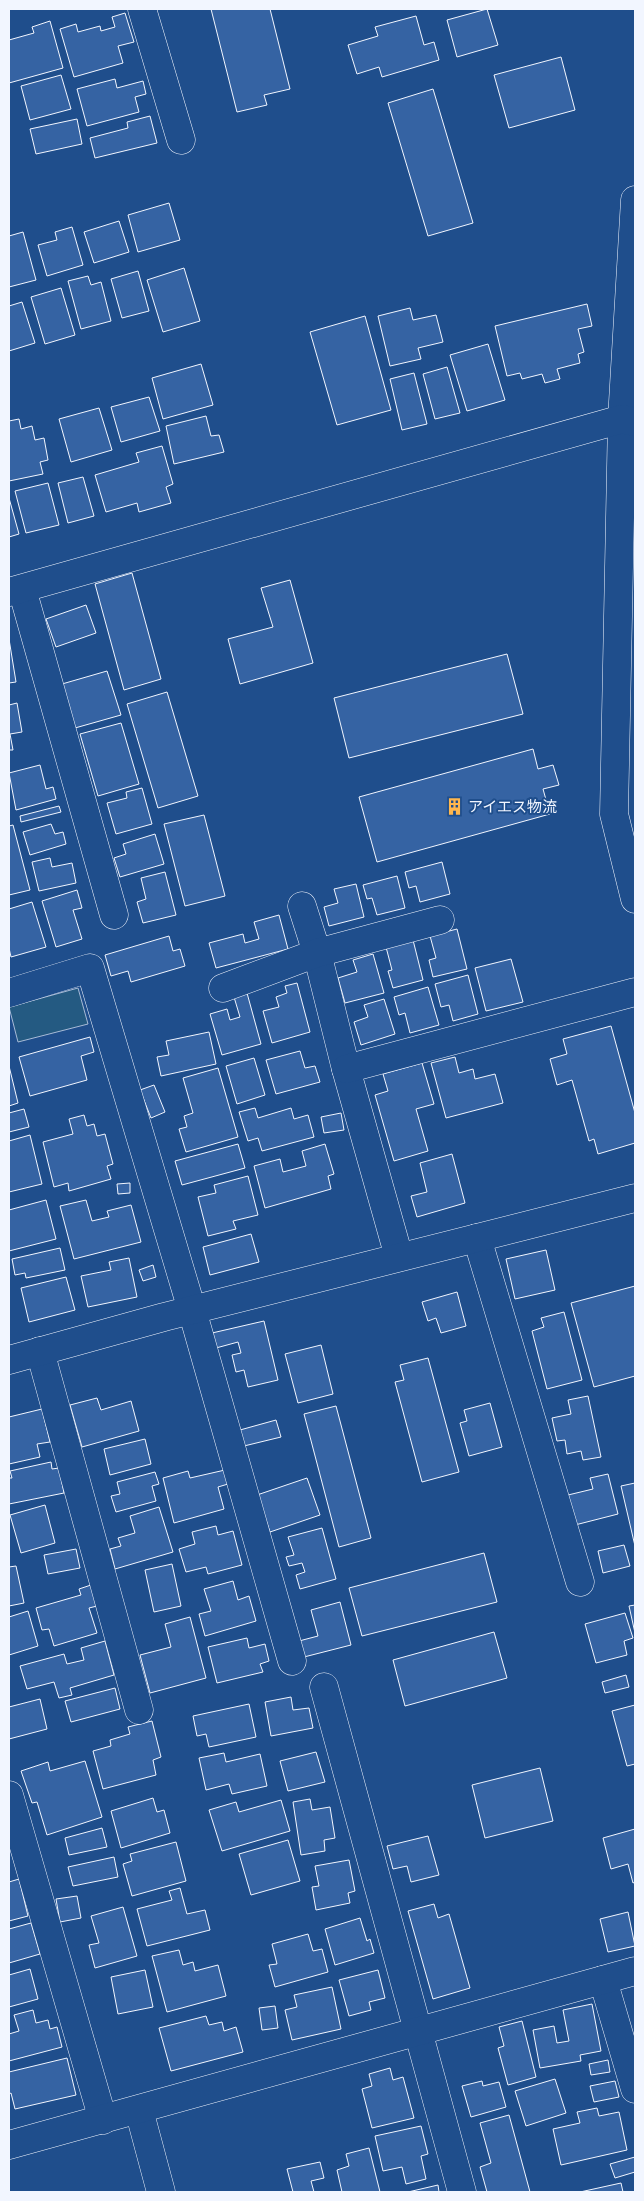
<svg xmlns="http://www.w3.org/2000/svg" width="644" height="2201" font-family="Inter,'Noto Sans JP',sans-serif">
<rect width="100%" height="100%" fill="#1f4e8c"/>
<polygon fill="#245a82" stroke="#a8bbd7" points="78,988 88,1024 18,1042 9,1007"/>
<g fill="#3563a3" stroke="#f2f6ff">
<polygon points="211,9 270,9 290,89 264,95 267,105 237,112"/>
<polygon points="487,9 498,45 457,57 447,20"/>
<polygon points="125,13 134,42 118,46 123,63 74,77 60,29 76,24 78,32 100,26 101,31 115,27 112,17"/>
<polygon points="416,16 424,45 434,42 439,60 382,77 379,67 357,74 348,45 378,36 375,27"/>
<polygon points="50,21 63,68 9,83 9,40 34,33 32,27"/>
<polygon points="561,57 575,110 509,128 494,75"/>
<polygon points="61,75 71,109 30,120 21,86"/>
<polygon points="115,79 117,88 143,81 146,94 135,97 139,112 87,126 77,89"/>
<polygon points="433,89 473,223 428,236 388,103"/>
<polygon points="150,116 157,143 95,158 90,138 128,128 127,122"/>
<polygon points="77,119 82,144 36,154 30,129"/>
<polygon points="169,203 180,240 138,252 128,215"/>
<polygon points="119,221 129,252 94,263 84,232"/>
<polygon points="72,227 83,265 47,276 38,245 57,240 55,232"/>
<polygon points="23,232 36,280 9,287 9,236"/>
<polygon points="184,268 200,321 163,332 147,280"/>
<polygon points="138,271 149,311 122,318 111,279"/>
<polygon points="88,276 91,285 101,282 111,321 81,329 68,281"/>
<polygon points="61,288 75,335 45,344 31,297"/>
<polygon points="22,302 35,343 9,351 9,306"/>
<polygon points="587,304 592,326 578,329 584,352 578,354 580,363 557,369 560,379 545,383 542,374 522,379 520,373 507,376 495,326"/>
<polygon points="410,308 413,320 436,315 443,342 418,348 421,359 390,366 378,316"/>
<polygon points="365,316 391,410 337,425 310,332"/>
<polygon points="488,344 505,400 467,411 450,355"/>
<polygon points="201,364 213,405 163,419 152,378"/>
<polygon points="447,367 460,413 435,419 423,374"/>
<polygon points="414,373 427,424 402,430 390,379"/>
<polygon points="149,397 160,431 121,442 111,407"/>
<polygon points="99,408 112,450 71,462 59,419"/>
<polygon points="206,416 211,436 219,435 224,452 174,464 166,426"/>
<polygon points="19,419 21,429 32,426 35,440 44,438 48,460 40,462 43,474 9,481 9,421"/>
<polygon points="162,446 173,484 166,487 171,503 139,512 137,503 106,512 95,475 139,462 136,453"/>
<polygon points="83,477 94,516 68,523 58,483"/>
<polygon points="48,483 59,525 26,533 15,491"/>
<polygon points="9,498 19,534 9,537"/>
<polygon points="132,573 161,679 124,690 95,584"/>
<polygon points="290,580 313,663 240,684 228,639 273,627 261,588"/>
<polygon points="86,605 96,633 56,647 46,619"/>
<polygon points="9,639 16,682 9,683"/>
<polygon points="507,654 523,714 349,758 334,698"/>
<polygon points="107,671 121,715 75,728 62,684"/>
<polygon points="167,692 198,796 158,808 127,704"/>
<polygon points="17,703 22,732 10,734 13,750 9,750 9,705"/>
<polygon points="121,723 139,784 98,796 80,734"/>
<polygon points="533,749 538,769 553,765 559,785 543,789 550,814 377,862 359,797"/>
<polygon points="40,765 46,789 53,787 56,799 16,810 9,773"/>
<polygon points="142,788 152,824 116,834 107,803 127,798 126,792"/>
<polygon points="59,806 61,812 21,822 20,816"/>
<polygon points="204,815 225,896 185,906 164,824"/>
<polygon points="51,824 55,834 63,832 66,844 30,855 23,832"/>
<polygon points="13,825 30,890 9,895 9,826"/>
<polygon points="155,834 164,864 120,877 114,858 126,854 123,844"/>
<polygon points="50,858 52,867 72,863 76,883 39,891 32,862"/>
<polygon points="442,862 450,894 420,902 416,886 409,888 405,872"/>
<polygon points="165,872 176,915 143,923 137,902 146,899 141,878"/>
<polygon points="397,876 405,908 377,915 372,898 367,899 363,885"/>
<polygon points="356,884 364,917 329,926 324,907 338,903 334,889"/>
<polygon points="77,890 82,908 73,910 82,939 56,947 42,901"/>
<polygon points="32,902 46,947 11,957 9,948 9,909"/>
<polygon points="279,915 288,949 216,968 209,943 243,934 245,943 259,939 254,922"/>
<polygon points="457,929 467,969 433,977 429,960 436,958 430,936"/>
<polygon points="169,936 173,951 180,949 185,966 131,982 128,971 111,976 105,955"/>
<polygon points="413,940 423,980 393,988 388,971 392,970 386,947"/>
<polygon points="373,954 384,993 345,1003 338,978 357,972 353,960"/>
<polygon points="511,959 523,1002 486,1011 475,968"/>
<polygon points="468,975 478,1014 453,1021 449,1005 441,1007 435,984"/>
<polygon points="297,983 310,1032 272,1043 263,1011 279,1007 276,997 287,993 285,986"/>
<polygon points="428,987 439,1025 410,1033 405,1013 399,1015 394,997"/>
<polygon points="247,993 261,1044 222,1055 210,1014 227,1009 230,1020 240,1017 234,997"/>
<polygon points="384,999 395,1034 361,1045 354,1022 368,1017 364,1005"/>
<polygon points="611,1026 635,1113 635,1143 598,1154 594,1139 589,1141 572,1080 557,1085 550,1059 567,1054 563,1039"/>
<polygon points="209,1032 216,1064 161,1076 157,1057 169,1055 166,1041"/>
<polygon points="90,1037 94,1052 81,1056 87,1080 30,1096 19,1057"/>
<polygon points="300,1051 305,1068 315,1066 320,1082 276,1094 266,1060"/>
<polygon points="455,1057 459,1073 473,1069 475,1079 495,1074 503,1103 446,1118 431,1063"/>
<polygon points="254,1058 265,1095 237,1104 226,1066"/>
<polygon points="422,1063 434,1104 416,1109 428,1151 394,1161 375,1095 388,1091 383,1074"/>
<polygon points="9,1066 18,1103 9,1106"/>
<polygon points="218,1068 238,1137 186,1152 179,1129 187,1127 184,1116 193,1113 183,1078"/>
<polygon points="154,1085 165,1112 151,1118 140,1090"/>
<polygon points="255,1108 258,1118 291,1108 294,1119 308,1115 314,1137 262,1151 258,1138 248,1141 239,1112"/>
<polygon points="24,1109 29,1127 9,1132 9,1113"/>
<polygon points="341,1113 344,1130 324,1133 321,1117"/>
<polygon points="84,1115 87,1126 94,1124 97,1136 105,1134 113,1164 107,1166 111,1179 69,1191 68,1183 54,1187 43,1142 73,1134 69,1119"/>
<polygon points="30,1135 42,1184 9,1192 9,1141"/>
<polygon points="238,1144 245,1168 182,1185 175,1161"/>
<polygon points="325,1144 334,1174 328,1176 331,1189 265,1208 254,1166 280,1159 283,1172 306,1166 302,1151"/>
<polygon points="452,1154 465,1203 417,1217 411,1196 427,1192 420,1163"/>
<polygon points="248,1176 258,1215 233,1221 236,1229 208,1236 198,1197 216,1193 214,1185"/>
<polygon points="130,1183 130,1193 118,1194 117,1184"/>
<polygon points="46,1200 56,1239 9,1251 9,1210"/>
<polygon points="86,1200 92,1221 109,1217 107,1211 131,1205 141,1242 74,1259 60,1206"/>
<polygon points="251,1234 259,1262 210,1275 203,1247"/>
<polygon points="60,1248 65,1270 26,1278 25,1273 15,1275 12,1259"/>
<polygon points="546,1250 555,1290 515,1299 506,1259"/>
<polygon points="129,1258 137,1297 88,1307 81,1276 111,1270 109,1262"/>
<polygon points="153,1265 156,1277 143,1281 139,1270"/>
<polygon points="66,1277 75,1310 29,1322 21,1288"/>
<polygon points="635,1286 635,1376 594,1387 571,1303"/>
<polygon points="457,1292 466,1326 441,1333 436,1318 428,1321 422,1302"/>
<polygon points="564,1312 582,1380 547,1389 532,1331 544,1327 541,1318"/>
<polygon points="264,1321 278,1380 248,1387 244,1370 236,1372 232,1355 241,1353 238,1342 216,1348 212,1333"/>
<polygon points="321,1345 333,1394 298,1403 285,1354"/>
<polygon points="428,1358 459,1472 422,1482 395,1382 404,1380 400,1365"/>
<polygon points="588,1396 601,1457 583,1460 581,1451 567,1454 565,1440 557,1441 552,1418 571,1414 568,1400"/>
<polygon points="97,1398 101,1410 131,1401 139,1431 82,1447 70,1405"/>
<polygon points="490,1403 502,1447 469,1456 460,1423 467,1421 464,1410"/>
<polygon points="336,1406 371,1538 339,1547 304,1414"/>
<polygon points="42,1409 50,1442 37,1444 40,1457 9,1464 9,1417"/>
<polygon points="276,1420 281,1437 244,1446 240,1430"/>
<polygon points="145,1439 151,1464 110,1475 104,1449"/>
<polygon points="51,1462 52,1469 59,1468 64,1493 9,1504 9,1478 12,1478 10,1471"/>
<polygon points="225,1470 228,1484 218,1487 224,1509 174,1523 163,1478 188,1471 190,1478"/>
<polygon points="155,1472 159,1484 152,1486 156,1501 116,1512 111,1496 120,1494 117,1482"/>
<polygon points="608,1474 618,1514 575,1525 568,1495 593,1489 590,1478"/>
<polygon points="307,1478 320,1515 270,1532 257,1495"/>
<polygon points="635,1483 635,1546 621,1486"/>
<polygon points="45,1505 55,1543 21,1553 10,1515"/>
<polygon points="159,1507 173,1552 115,1569 110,1549 121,1546 118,1538 135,1533 130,1516"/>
<polygon points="216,1526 218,1535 233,1531 242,1565 208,1574 206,1567 186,1572 179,1549 195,1544 192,1532"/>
<polygon points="322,1528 336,1579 300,1589 296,1575 305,1572 302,1563 289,1566 286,1557 294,1555 288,1537"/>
<polygon points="624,1545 630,1566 603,1573 598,1551"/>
<polygon points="76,1549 80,1568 48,1574 44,1555"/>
<polygon points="484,1553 497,1602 362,1636 349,1588"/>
<polygon points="172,1564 181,1606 154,1612 145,1570"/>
<polygon points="16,1566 24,1603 9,1606 9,1567"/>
<polygon points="233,1581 238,1600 249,1596 256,1621 205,1636 199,1614 211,1611 204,1589"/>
<polygon points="91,1585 97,1606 89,1608 97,1633 54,1646 49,1629 42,1630 36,1608 81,1595 79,1589"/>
<polygon points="340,1602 351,1645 304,1657 299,1641 318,1636 311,1610"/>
<polygon points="635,1605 635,1633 629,1606"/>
<polygon points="28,1611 38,1646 9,1655 9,1617"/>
<polygon points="625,1613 633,1638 624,1641 627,1655 596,1663 585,1624"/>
<polygon points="190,1617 206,1678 150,1693 140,1655 171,1647 165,1624"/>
<polygon points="494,1632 507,1678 405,1706 393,1660"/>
<polygon points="247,1638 249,1648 265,1644 269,1661 260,1664 263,1672 217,1683 208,1647"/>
<polygon points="105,1641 114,1675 70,1688 72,1695 59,1698 54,1682 27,1689 20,1666 64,1654 67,1664 84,1660 81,1648"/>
<polygon points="626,1675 629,1687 605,1693 602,1682"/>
<polygon points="115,1688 120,1709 71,1722 65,1701"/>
<polygon points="291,1697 293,1710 309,1708 313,1728 271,1736 265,1702"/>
<polygon points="40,1699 47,1729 9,1739 9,1707"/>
<polygon points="249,1704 256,1737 209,1747 206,1734 197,1736 193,1716"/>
<polygon points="635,1705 635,1764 627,1766 612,1711"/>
<polygon points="152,1721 161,1757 153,1760 156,1775 103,1789 93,1751 111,1746 110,1740 130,1734 128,1727"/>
<polygon points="316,1752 325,1782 288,1791 280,1761"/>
<polygon points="224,1753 226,1762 260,1754 267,1786 232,1794 229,1784 206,1790 199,1758"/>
<polygon points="85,1761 102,1817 47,1835 37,1802 32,1803 21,1771 48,1762 50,1771"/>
<polygon points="540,1768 553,1821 485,1838 472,1785"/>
<polygon points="153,1798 157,1812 164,1810 170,1833 121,1848 111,1811"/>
<polygon points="310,1799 312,1810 330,1807 335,1838 324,1840 325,1851 301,1855 293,1802"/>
<polygon points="281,1800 290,1831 222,1851 209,1810 236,1802 239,1812"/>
<polygon points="102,1828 107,1847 69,1855 65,1838"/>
<polygon points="635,1829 635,1882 633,1883 628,1864 611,1869 603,1838"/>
<polygon points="428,1836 439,1875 411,1882 407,1866 393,1869 387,1846"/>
<polygon points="288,1840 300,1881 251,1895 239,1854"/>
<polygon points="176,1842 186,1881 132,1896 123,1864 132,1861 130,1854"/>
<polygon points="114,1857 118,1877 73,1886 68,1867"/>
<polygon points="349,1860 355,1891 348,1893 350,1903 316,1910 312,1887 319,1886 315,1866"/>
<polygon points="19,1879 28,1916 9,1921 9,1882"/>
<polygon points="180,1888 187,1914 205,1910 210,1930 147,1946 137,1909 172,1900 169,1891"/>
<polygon points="77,1896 81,1918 60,1922 56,1899"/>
<polygon points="434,1904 438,1918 449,1914 470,1988 433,1999 408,1911"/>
<polygon points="123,1907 137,1956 95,1968 89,1945 99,1943 91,1916"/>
<polygon points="628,1912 635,1946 608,1952 600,1919"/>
<polygon points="360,1918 367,1941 370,1939 374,1953 335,1965 325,1929"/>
<polygon points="31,1923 40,1954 9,1963 9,1929"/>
<polygon points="308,1934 313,1951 322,1949 328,1972 275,1987 269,1965 277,1964 272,1944"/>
<polygon points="179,1950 183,1965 193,1962 195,1971 218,1965 226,1996 167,2012 152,1956"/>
<polygon points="30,1969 38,1999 9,2007 9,1975"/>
<polygon points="145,1970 153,2007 118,2014 111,1977"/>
<polygon points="378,1970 385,1998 369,2002 371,2010 349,2016 339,1980"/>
<polygon points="332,1987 341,2029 292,2040 285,2010 297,2007 294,1995"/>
<polygon points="592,2004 601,2051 580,2055 581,2061 540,2068 533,2030 554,2026 557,2043 569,2041 563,2010"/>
<polygon points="275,2006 278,2028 262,2030 259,2008"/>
<polygon points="33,2010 36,2023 48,2020 50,2029 57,2027 62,2047 9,2061 9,2034 19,2031 14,2015"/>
<polygon points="206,2016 209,2025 222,2022 224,2031 236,2027 243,2052 171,2071 159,2028"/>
<polygon points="522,2021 536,2077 508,2085 498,2048 504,2046 499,2027"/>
<polygon points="67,2058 76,2095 15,2109 11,2093 9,2094 9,2072"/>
<polygon points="608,2060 610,2072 591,2075 589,2064"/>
<polygon points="390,2068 393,2080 403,2077 414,2118 372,2128 362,2089 372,2086 369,2074"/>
<polygon points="555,2079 566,2113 526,2126 515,2091"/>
<polygon points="482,2081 483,2086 499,2082 506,2107 471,2117 462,2086"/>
<polygon points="615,2081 619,2097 594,2102 590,2086"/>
<polygon points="597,2108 599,2116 619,2112 627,2150 561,2165 553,2129 580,2123 577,2112"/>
<polygon points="509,2115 530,2192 487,2192 480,2167 491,2163 480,2123"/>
<polygon points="421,2126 428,2154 421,2156 426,2179 406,2184 402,2167 383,2171 375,2136"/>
<polygon points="369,2148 380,2192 342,2192 337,2170 349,2166 346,2154"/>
<polygon points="635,2157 635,2172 615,2178 610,2164"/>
<polygon points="320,2162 324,2178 311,2181 314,2192 293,2192 287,2169"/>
<polygon points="621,2183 623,2192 580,2192"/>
<polygon points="438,2185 439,2192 408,2192"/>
</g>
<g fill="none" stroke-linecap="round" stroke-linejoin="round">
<defs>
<g id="minor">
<polyline points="142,9 181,140"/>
<polyline points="635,200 622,419 614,814 635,899"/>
<polyline points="22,589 114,915"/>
<polyline points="9,592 622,419 635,422"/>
<polyline points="302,906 317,953 346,1069 399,1257"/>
<polyline points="223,988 317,953 440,920"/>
<polyline points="9,993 90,968 192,1310 292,1661"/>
<polyline points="346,1069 635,992"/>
<polyline points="477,1238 580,1582"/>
<polyline points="40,1351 139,1710"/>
<polyline points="9,1360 164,1317 635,1198"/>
<polyline points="324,1687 462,2192"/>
<polyline points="9,1795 103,2120"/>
<polyline points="603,1980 635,2089"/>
<polyline points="139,2110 161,2192"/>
<polyline points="9,2145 635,1971"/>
</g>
</defs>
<use href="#minor" stroke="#f2f6ff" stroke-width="29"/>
<use href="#minor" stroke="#1f4e8c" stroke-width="28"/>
</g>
<defs>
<symbol id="building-bare" viewBox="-9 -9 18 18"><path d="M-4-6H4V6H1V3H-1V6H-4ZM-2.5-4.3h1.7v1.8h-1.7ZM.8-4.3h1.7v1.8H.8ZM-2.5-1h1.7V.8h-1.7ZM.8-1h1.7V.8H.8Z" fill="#ffb74d" stroke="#1f4e8c" stroke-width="2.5" paint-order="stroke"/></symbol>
</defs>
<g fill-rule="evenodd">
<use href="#building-bare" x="442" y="794" width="25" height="25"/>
</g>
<g text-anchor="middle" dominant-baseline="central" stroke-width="4" stroke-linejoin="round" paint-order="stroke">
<g font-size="15" fill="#f2f6ff" stroke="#1f4e8c" text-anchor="start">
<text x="468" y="806">アイエス物流</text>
</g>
</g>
<rect width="644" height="2201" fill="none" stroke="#f2f6ff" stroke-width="20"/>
</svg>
